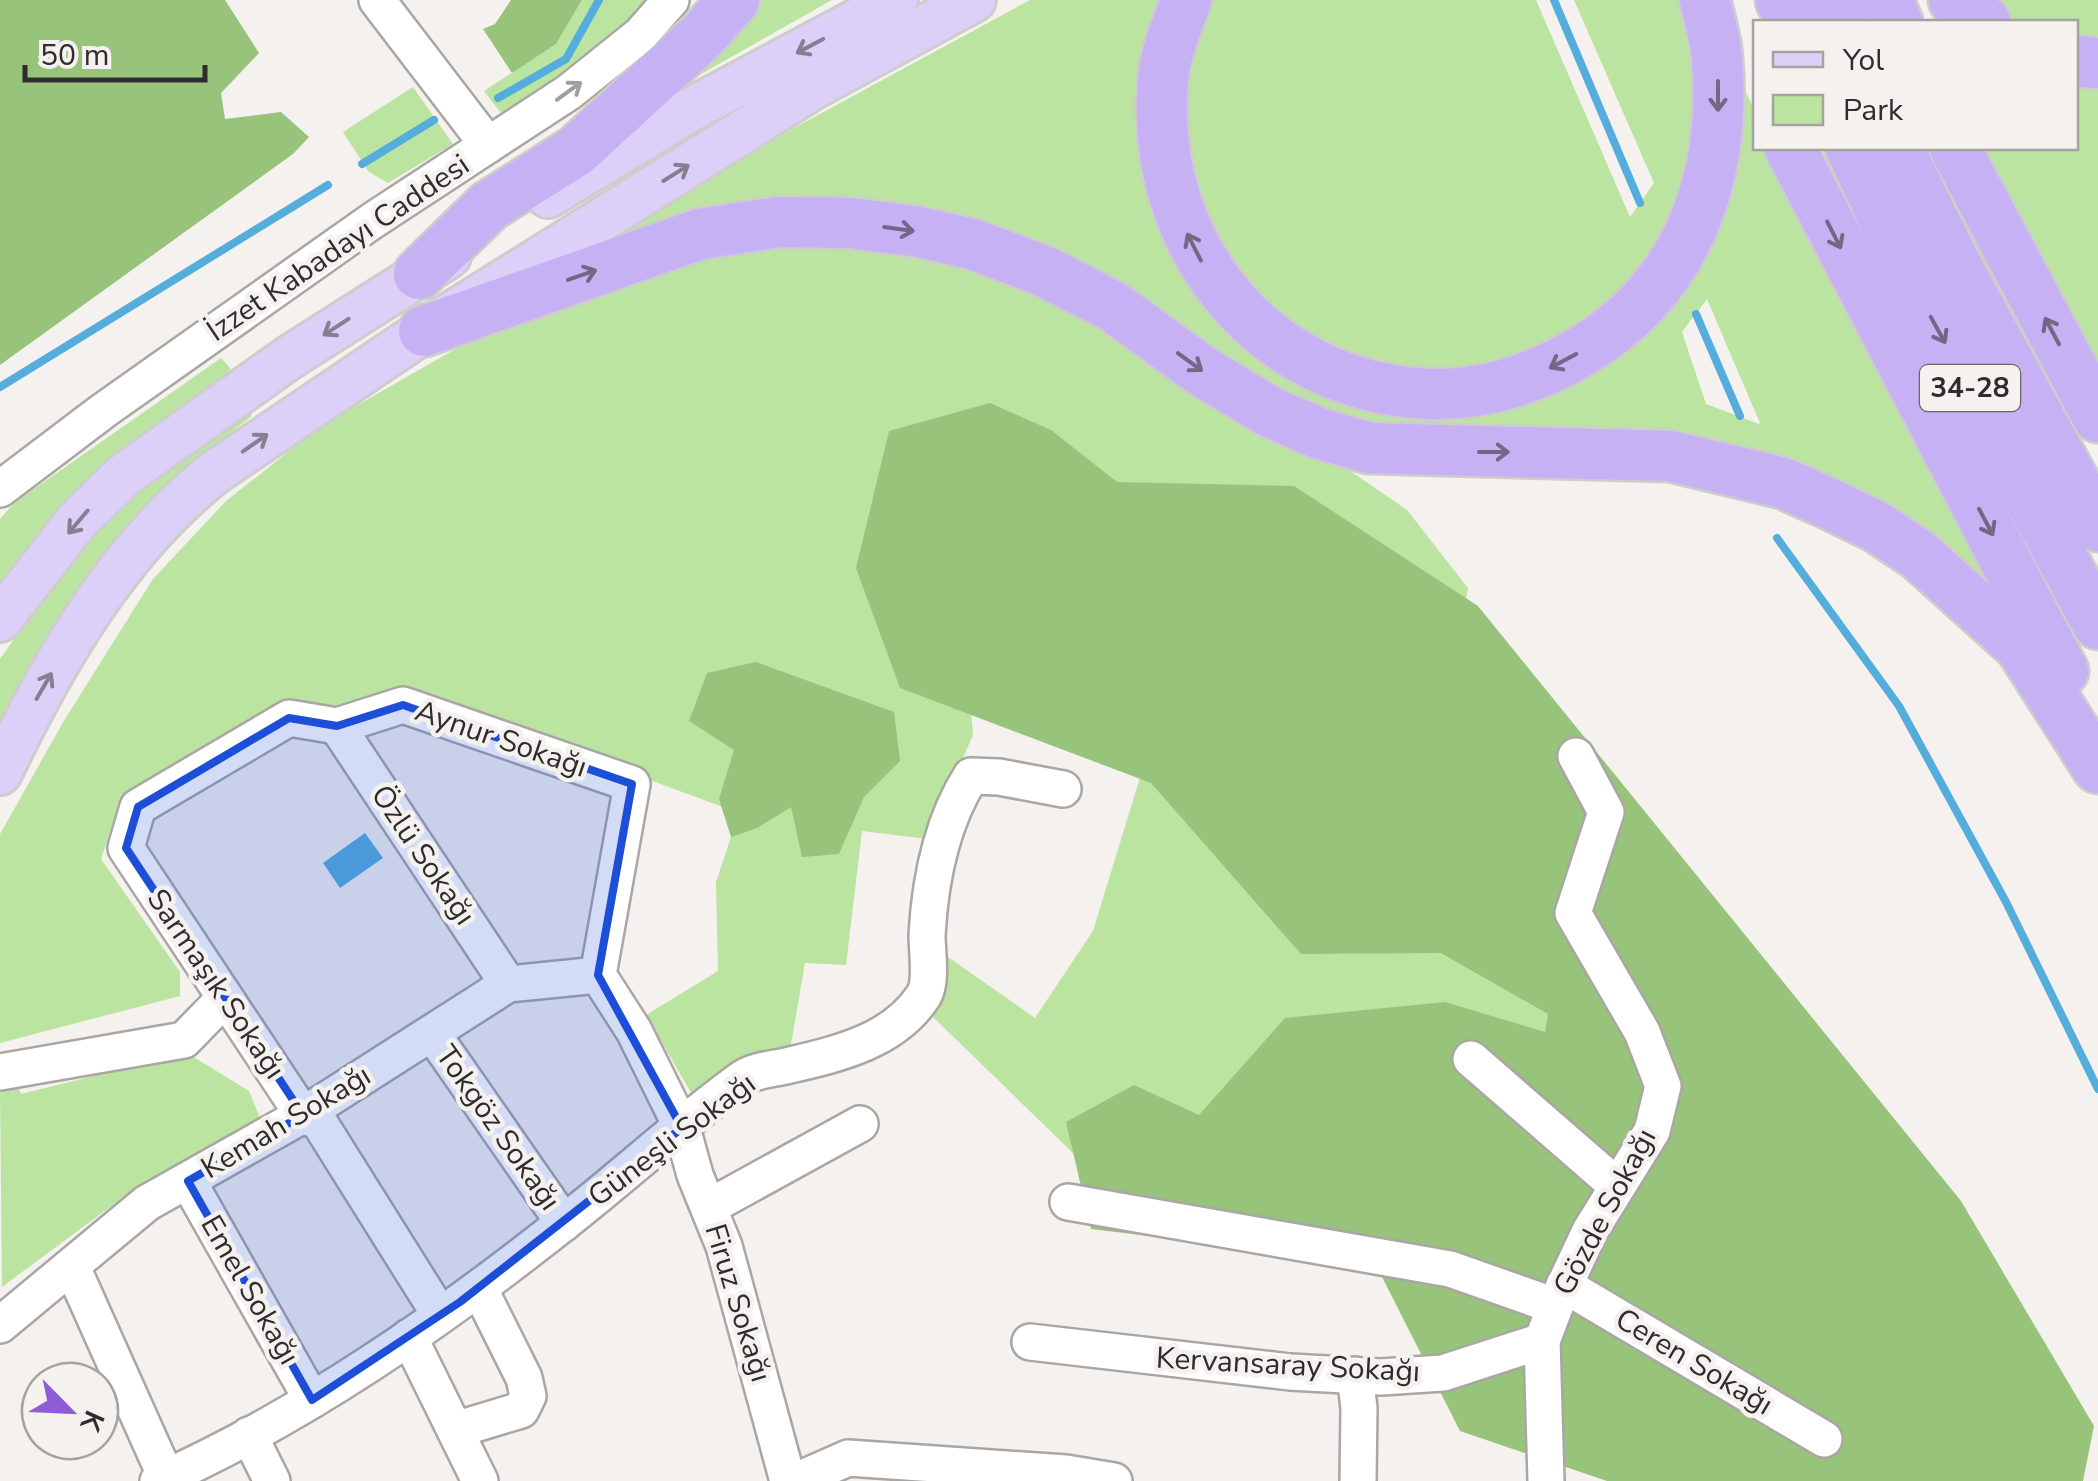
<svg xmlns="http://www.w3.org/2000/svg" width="2098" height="1481" font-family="'Nunito Sans',sans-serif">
<rect width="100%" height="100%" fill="#f4f1ee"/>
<g fill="#bae49f" fill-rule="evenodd">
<polygon points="582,0 658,0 507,121 484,91 556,44"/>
<polygon points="758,0 832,0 664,95"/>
<path d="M1030,0H1172V237L1390,403L1659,312L1728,56L1755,111L1756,148H1774L2033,639L1887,517L1333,421L1009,236L599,246L794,128ZM1707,299L1760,423L1759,424L1706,404L1682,332Z"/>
<polygon points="1206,0 1536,0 1630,217 1654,183 1574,0 1693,0 1708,135 1651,274 1575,344 1482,373 1411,378 1332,346 1281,321 1231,274 1173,125"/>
<polygon points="1983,0 2098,0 2098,50 2076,46 2076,22 2010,22"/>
<polygon points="2076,80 2098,85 2098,373 1985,148 2076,148"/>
<polygon points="413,87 453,144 388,183 369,172 343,132"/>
<polygon points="871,241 984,262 1320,450 1407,510 1468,588 1455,660 956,515 973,735 927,839 862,831 846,965 805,963 790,1050 693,1096 646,1015 718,971 716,882 739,813 402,688 336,708 281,706 121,798 101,859 180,972 180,996 0,1043 0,834 65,719 153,579 226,501 321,426 480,335 696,260 784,244"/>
<polygon points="221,358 231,369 50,519 0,592 0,519 14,503"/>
<polygon points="247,407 252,416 185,468 124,533 0,732 0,659 54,583 119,506"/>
<polygon points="1142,771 1576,993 1576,1070 1260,1113 1074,1154 932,1016 948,957 1035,1018 1093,931"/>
<polygon points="187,1053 249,1091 260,1118 137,1187 2,1287 0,1087 17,1084 21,1094"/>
</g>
<g fill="#97c37a">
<polygon points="0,0 225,0 259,53 221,93 225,119 281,112 309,137 293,154 0,365"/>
<polygon points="511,0 582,0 556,44 512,73 483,29 495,24"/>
<polygon points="990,403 1051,430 1117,482 1294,486 1478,606 1961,1201 2094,1426 2083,1481 1607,1481 1460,1431 1375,1263 1091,1229 1066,1122 1134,1085 1199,1115 1285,1018 1445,1002 1545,1032 1548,1014 1441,953 1301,954 1151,783 900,688 856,568 889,431"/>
<polygon points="756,662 894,712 900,761 864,797 839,854 802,857 791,807 757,828 731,837 719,799 734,750 689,721 707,673"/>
</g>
<polygon fill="#54addc" points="365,833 383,858 340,888 323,863"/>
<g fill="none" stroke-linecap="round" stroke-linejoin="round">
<g stroke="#54addc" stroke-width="8">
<polyline points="1554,0 1640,203"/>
<polyline points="498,98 566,59 599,0"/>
<polyline points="362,164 434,120"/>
<polyline points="1696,314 1740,416"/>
<polyline points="0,387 328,185"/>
<polyline points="1777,538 1899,706 2006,902 2098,1089"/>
</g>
<defs>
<g id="minor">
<polyline points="377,0 488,145"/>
<polyline points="0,489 103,411 372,221 569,92 640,35 671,0"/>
<polyline points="337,726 508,984"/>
<polyline points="432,1033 564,1223"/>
<polyline points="1471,1059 1617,1186"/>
<polyline points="0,1072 184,1040 224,999"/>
<polyline points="188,1181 312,1400"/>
<polyline points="1068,1202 1450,1269 1555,1306"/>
<polyline points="709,1207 860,1124"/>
<polyline points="72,1267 166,1477"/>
<polyline points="1564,1285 1824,1439"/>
<polyline points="440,1315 319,1122 303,1115 126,848 138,807 289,718 337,726 403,705 632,784 598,975 634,1031 682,1128 695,1175 724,1246 788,1481"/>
<polyline points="0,1325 147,1203 303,1115 508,984 598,975"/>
<polyline points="409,1337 480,1481"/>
<polyline points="1030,1342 1290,1372 1381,1377 1443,1373 1542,1341"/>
<polyline points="1355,1375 1359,1408 1358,1481"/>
<polyline points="455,1430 521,1410 528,1396 524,1378 479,1288"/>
<polyline points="249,1435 272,1481"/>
<path d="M158,1481C305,1415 440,1321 566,1221C626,1174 682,1122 743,1078C755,1070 773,1069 786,1066C837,1054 894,1042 924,995C932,981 927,952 927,935C930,881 941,823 971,776L999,777L1063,789"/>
<polyline points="796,1481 848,1458 1066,1473 1114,1481"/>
<polyline points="1546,1481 1542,1341 1558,1299 1590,1231 1652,1131 1663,1086 1642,1032 1573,913 1606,812 1576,756"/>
</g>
<g id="major">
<polyline points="548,196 688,111 896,0"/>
<polyline points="0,620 76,522 124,475 290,357 449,256"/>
<path d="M0,773C53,662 117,550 215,472L424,331L814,87L974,0"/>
</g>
<g id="highway">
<path d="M1186,0C1177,26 1165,53 1163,80C1148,244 1263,388 1430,394C1483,395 1529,381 1575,355C1685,293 1727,182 1717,59C1716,40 1709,19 1705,0"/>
<polyline points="1781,0 1792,22"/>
<polyline points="1833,0 1843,22"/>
<polyline points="1887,0 1897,22"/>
<polyline points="1954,0 1985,22"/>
<polyline points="2076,61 2098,63"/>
<polyline points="1790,148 2063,671"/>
<polyline points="1851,148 1922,300 2098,624"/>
<polyline points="1898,148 1953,260 2098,526"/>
<polyline points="1955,148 2098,417"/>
<polyline points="419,274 489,206 576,151 703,35 734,0"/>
<polyline points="424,331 700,234 780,222 851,223 920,232 975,245 1046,272 1114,307 1202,371 1270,412 1318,433 1369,448 1670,456 1783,483 1832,505 1877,527 1919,555 2020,646 2098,768"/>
</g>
</defs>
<use href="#minor" stroke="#a9a6a3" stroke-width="40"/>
<use href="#major" stroke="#cdcdcc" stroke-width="48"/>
<use href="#highway" stroke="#cdcdcc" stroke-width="55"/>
<use href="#minor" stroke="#fff" stroke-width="35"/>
<use href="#major" stroke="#dcd0f8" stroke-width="42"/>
<use href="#highway" stroke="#c5b1f3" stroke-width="50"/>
</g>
<defs><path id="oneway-shaft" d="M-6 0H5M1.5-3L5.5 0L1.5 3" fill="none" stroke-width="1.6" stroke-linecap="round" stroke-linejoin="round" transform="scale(2.5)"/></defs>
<g stroke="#867e92">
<use href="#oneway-shaft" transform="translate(810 46) rotate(152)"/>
<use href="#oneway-shaft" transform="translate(676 173) rotate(-32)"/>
<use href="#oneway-shaft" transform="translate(336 327) rotate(147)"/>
<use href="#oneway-shaft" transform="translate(255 443) rotate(-35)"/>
<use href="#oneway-shaft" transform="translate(78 522) rotate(130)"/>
<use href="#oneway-shaft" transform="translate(44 686) rotate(-60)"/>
</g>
<use stroke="#a1a0a0" href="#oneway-shaft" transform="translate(569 91) rotate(-36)"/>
<g stroke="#726886">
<use href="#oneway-shaft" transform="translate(1718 96) rotate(90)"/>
<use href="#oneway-shaft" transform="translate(899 229) rotate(8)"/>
<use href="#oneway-shaft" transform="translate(1834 235) rotate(63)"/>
<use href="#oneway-shaft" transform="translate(1194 247) rotate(-117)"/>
<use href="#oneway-shaft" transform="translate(582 275) rotate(-19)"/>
<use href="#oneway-shaft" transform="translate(1938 330) rotate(61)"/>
<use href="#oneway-shaft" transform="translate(2052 331) rotate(-118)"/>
<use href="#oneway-shaft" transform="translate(1563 361) rotate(152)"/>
<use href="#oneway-shaft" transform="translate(1190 362) rotate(36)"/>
<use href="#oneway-shaft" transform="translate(1494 452)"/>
<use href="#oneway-shaft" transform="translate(1986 522) rotate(62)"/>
</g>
<path fill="#1d4ed8" fill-opacity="0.2" stroke="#1d4ed8" stroke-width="8" stroke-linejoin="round" d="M403,705L632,784L598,975L682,1128L460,1302L312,1400L188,1181L303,1115L126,848L138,807L289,718L337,726Z"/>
<g text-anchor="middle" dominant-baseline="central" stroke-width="9" stroke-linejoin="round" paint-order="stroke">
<rect fill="#f4f1ee" stroke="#6a6866" stroke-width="2.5" x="1920" y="365" width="100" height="46" rx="8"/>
<g font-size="28" font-weight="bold" fill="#2f2d2c">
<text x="1970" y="388">34-28</text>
</g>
<g font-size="30" fill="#2f2d2c" stroke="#f4f1ee">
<text transform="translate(338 248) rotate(-34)">İzzet Kabadayı Caddesi</text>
<text transform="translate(501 739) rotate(19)">Aynur Sokağı</text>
<text transform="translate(423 855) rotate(56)">Özlü Sokağı</text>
<text transform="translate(216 984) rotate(56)">Sarmaşık Sokağı</text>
<text transform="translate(286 1122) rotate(-31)">Kemah Sokağı</text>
<text transform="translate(498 1128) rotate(55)">Tokgöz Sokağı</text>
<text transform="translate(672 1140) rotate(-37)">Güneşli Sokağı</text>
<text transform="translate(1605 1212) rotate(-62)">Gözde Sokağı</text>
<text transform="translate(250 1290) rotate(60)">Emel Sokağı</text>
<text transform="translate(738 1303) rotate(73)">Firuz Sokağı</text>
<text transform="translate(1694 1362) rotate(31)">Ceren Sokağı</text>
<text transform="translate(1288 1365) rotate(3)">Kervansaray Sokağı</text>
</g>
</g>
<rect x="1753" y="20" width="325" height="130" fill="#f4f1ee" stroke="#a5a3a0" stroke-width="2.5"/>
<rect x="1773" y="52" width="50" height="15" fill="#dcd0f8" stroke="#a5a3a0" stroke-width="2.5"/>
<text x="1843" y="70" font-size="30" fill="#2f2d2c">Yol</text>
<rect x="1773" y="95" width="50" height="30" fill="#bae49f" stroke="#a5a3a0" stroke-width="2.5"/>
<text x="1843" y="120" font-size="30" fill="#2f2d2c">Park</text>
<g transform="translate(70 1411) rotate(114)"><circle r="48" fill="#f4f1ee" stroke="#a5a3a0" stroke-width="2.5"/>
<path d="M0-8L18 38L0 25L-18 38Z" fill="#8e5dd6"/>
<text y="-15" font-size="28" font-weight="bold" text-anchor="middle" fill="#2f2d2c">K</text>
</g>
<path d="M25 65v15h180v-15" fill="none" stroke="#2f2d2c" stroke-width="5"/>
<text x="40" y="65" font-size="30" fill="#2f2d2c" stroke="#f4f1ee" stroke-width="8" paint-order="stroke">50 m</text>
</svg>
